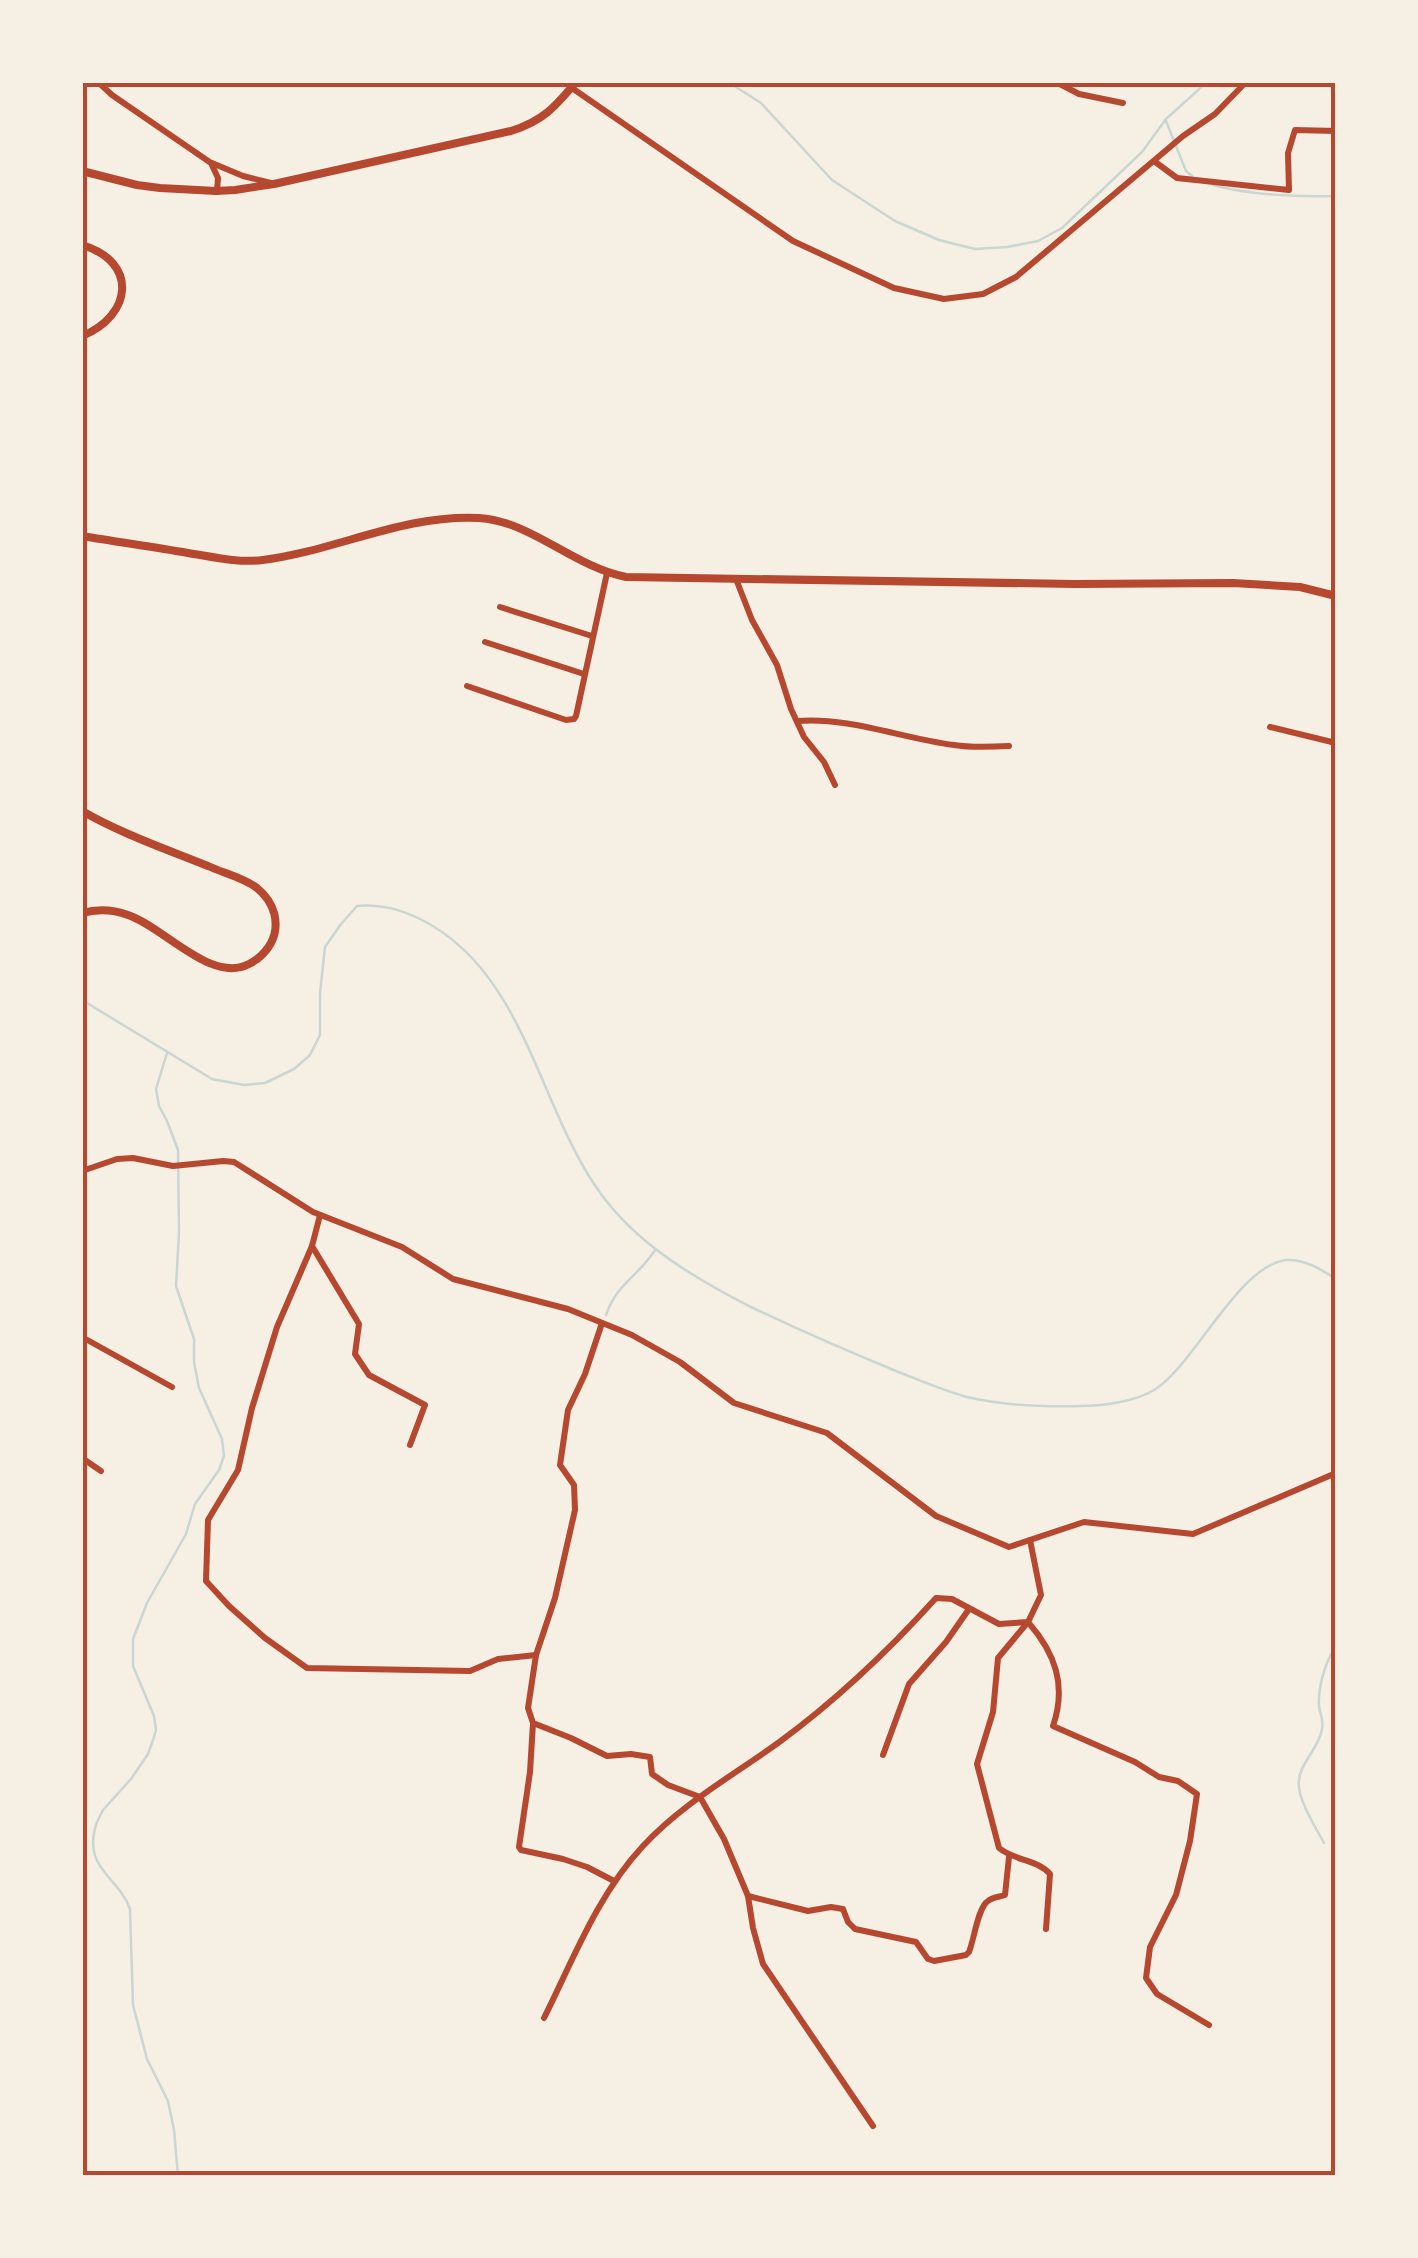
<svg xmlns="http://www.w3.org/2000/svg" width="1418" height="2258" font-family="Spectral,serif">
<rect width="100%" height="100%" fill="#f6efe4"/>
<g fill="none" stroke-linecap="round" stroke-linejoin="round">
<g stroke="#c9d6d2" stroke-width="2.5">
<polyline points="726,82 736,87 761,103 832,180 895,221 939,240 975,249 1007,247 1038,241 1062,228 1142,152 1166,119 1207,82"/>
<polyline points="1166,121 1186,171 1192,176"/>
<path d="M1213,185C1248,195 1299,197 1336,196"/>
<path d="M82,1000L212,1079L244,1085L265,1083L294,1069L310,1055L320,1035V993L325,947L341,924L357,906C381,904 400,909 422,920C526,973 538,1108 601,1194C638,1245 696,1279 751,1307C799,1330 847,1351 896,1371C919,1380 944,1391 967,1397C1005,1406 1042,1407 1080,1406C1103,1406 1134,1402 1154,1390C1194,1366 1239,1264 1287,1260C1305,1259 1322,1270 1336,1279"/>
<path d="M167,1053L156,1089L159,1106L167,1121L178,1150L179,1233L176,1286L194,1339V1362L199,1388L222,1439L224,1456L219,1470L195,1504L186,1534L147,1603L133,1639V1666L154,1716L156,1730L153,1740L148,1754L131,1779L103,1810L97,1822C81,1869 118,1875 130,1909L133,2005L147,2059L168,2101L174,2130L178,2176"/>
<path d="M606,1315C617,1283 638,1277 655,1250"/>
<path d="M1324,1843C1316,1828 1304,1810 1300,1793C1293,1766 1318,1753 1322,1729C1324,1721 1320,1714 1319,1706C1318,1687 1325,1662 1336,1646"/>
</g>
<g stroke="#b5482f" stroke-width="6">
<polyline points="98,82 112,95 211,163 218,178 217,191"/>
<polyline points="1056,82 1079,94 1123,103"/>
<polyline points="572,88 793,241 894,288 944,299 983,294 1016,277 1183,136 1215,114 1246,82"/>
<polyline points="1154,161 1177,178 1289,190 1288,153 1295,130 1336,131"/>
<polyline points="212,163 243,176 271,183"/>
<polyline points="736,579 752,620 777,665 791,709 804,737 824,762 835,785"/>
<polyline points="500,607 592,636"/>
<polyline points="485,642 584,674"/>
<polyline points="467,686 566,720 574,719 576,716 607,573"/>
<path d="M797,721C851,717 900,738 954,745C972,748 991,747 1009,746"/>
<polyline points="1270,727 1336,743"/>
<polyline points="82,1171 117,1159 133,1158 173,1166 223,1161 234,1162 313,1212 402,1247 453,1279 568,1309 632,1335 680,1362 734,1403 827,1433 936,1516 1009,1547 1084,1522 1193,1534 1336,1473"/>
<polyline points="320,1215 312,1246 277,1327 252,1408 238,1470 208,1520 206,1581 229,1606 265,1638 307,1668 470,1671 498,1659 536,1655"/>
<polyline points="312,1246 359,1324 355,1354 369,1375 425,1405 410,1445"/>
<polyline points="602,1323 585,1374 568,1410 560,1465 574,1485 575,1510 555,1598 536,1655 528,1708 533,1723 571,1738 607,1756 631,1754 650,1757 652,1774 668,1785 700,1797 724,1839 748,1896 753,1928 763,1964 873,2126"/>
<polyline points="82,1337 172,1387"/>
<polyline points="82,1458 101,1471"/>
<path d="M1030,1540L1041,1595L1028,1622L998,1658L993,1712L977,1764L999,1848C1015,1861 1037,1859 1050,1874L1046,1929"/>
<polyline points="533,1723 530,1772 519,1847 521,1850 563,1859 587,1867 614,1881"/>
<polyline points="883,1755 909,1684 946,1642 969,1609"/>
<path d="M748,1896L808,1911L831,1907L843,1909L848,1922L855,1929L916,1942L928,1959L934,1961L966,1955L969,1952C974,1940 978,1907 988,1901C993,1897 999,1897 1005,1895L1009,1857"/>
<path d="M544,2018C573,1960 598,1894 643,1846C682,1804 732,1776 778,1743C834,1702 890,1649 936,1598L952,1599L999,1624L1028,1622C1055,1653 1067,1685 1053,1726L1135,1762L1159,1777L1178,1781L1197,1794L1190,1841L1176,1895L1150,1947L1146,1978L1157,1994L1209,2025"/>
</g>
<g stroke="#b5482f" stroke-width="8">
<path d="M82,171L137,185L160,188L216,191L235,190L274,184L511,131C543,121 555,107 576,82"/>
<path d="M82,245C139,262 132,316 82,336"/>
<path d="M82,536C118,542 153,547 188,553C213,557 238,563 263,560C335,551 404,514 479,518C531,521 572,566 626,577L1074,584L1233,583L1300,587L1336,596"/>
<path d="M82,811C122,834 166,849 208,866C223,873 244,878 257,888C274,902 281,923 271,943C266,952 259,959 249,964C211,984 164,927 128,915C114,910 97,909 82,913"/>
</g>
</g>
<rect width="1418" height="2258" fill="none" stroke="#f6efe4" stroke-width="170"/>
<rect x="85" y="85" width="1248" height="2088" fill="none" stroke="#b5482f" stroke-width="4"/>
</svg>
